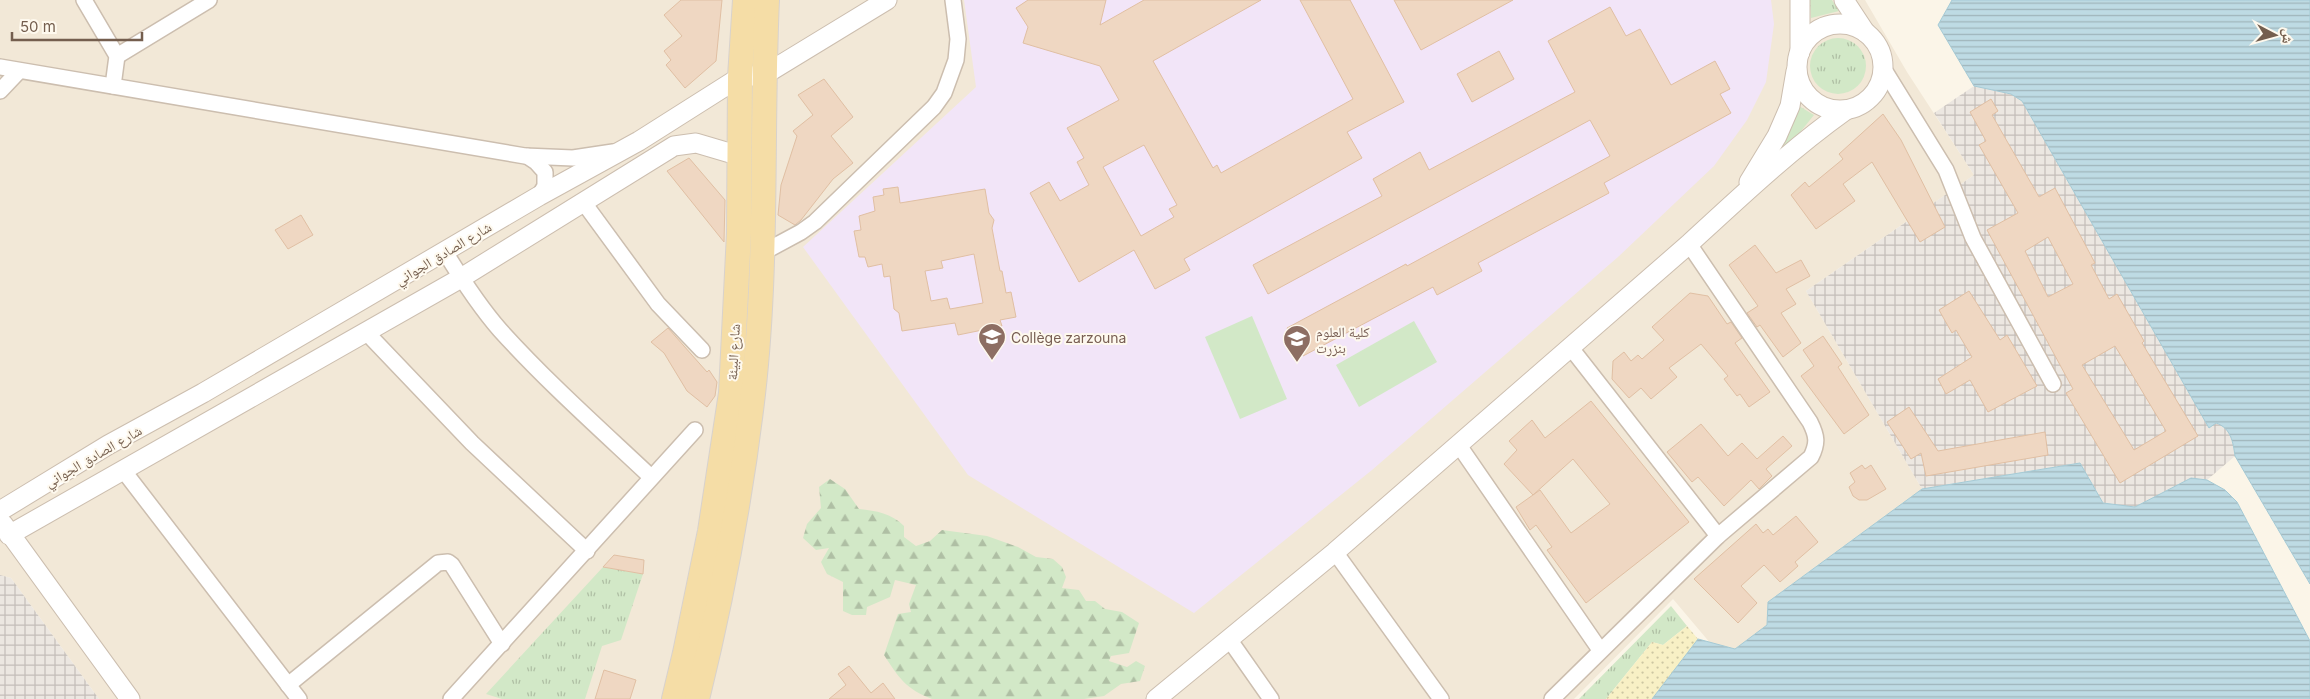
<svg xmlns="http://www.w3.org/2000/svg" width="2310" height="699" font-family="Inter,'Noto Naskh Arabic',sans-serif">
<defs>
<pattern id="industrial-grid" width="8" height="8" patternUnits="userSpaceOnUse" patternTransform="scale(1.25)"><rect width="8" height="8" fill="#ece7e1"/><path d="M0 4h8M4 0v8" fill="none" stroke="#c4beb9"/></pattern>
<pattern id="grass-tufts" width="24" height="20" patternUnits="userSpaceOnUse" patternTransform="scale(1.25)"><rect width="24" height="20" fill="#d2e8c7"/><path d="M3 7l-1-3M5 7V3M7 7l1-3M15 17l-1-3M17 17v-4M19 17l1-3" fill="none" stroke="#afbfa4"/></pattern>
<pattern id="forest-firs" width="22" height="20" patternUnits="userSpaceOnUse" patternTransform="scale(1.25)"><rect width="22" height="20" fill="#d2e8c7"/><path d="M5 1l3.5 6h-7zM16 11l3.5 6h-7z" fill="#afbfa4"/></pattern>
<pattern id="sand-dots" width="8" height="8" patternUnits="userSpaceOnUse" patternTransform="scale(1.25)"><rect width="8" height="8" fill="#f8f0c5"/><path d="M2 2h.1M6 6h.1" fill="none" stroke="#cdc6a2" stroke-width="1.8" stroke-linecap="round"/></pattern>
<pattern id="water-rules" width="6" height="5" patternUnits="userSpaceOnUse" patternTransform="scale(1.25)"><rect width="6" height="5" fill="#bedbe4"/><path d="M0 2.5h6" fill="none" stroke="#9fb5bb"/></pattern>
</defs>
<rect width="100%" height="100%" fill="#fbf5e8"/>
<polygon fill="#f2e8d7" points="0,0 1865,0 1907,72 1974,175 1806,291 1922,489 1768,602 1767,625 1735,649 1711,644 1673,599 1574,699 99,699 11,578 0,575"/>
<g fill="url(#industrial-grid)">
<polygon points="1974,86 2011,94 2022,101 2209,427 2216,423 2225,426 2232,438 2235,456 2207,480 2191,478 2135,507 2103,503 2080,463 1922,489 1806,291 1974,175 1934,113"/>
<polygon points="0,575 11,578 99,699 0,699"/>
</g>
<polygon fill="#f2e5f8" points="964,0 1771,0 1774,24 1766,82 1747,120 1714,166 1618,257 1372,470 1194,613 968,475 803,247 976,87"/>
<g fill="url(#grass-tufts)">
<polygon points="1810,0 1832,0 1839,11 1811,18"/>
<circle cx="1838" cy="66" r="28"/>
<polygon points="1799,106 1814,115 1789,146 1770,164"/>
<polygon points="603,567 643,574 621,640 602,646 585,699 502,699 486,694"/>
<polygon points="1671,606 1687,626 1663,645 1652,642 1606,699 1579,699"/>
</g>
<path fill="url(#forest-firs)" d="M830,479L845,489L859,509C877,511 891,513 904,526V537L916,546L930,541L942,530L987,536L1018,547L1036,557L1053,559L1062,567L1066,577L1062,588L1079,590L1086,601H1095L1105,609L1122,612L1139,623L1129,653L1111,656L1109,661L1127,667L1136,661L1145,666L1140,681L1121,684L1104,696L1084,699H932C906,689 899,678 884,655L898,614L911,612L909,604L916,585L895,580L890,597L867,607L866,615H852L843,611V582L827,574L821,562L829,548L816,550L803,538L807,524L821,508L819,487Z"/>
<polygon fill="url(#sand-dots)" points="1687,626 1698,639 1652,699 1606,699 1652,642 1663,645"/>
<g fill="#d2e8c7">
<polygon points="1252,316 1287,399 1240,419 1205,337"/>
<polygon points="1414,321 1437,362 1359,407 1336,365"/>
</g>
<g fill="url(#water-rules)" stroke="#a5cad5">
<path d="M1952,0H2310V584L2235,456C2233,442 2231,428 2216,423L2209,428L2022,101L2011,94L1974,86L1938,25Z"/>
<polygon points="2080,463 2103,503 2135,507 2191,478 2207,480 2225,490 2237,502 2310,641 2310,699 1652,699 1698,639 1735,649 1767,625 1768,602 1922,489"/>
</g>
<g fill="#efd7c2" stroke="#e0bfa3" fill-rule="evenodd">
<polygon points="681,0 722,0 716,61 685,88 666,65 671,60 664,51 682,36 664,15"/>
<path d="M1028,0H1106L1100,25L1144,0H1261L1153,61L1213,168L1217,165L1221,173L1353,99L1300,0H1350L1404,102L1347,132L1362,158L1184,259L1190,270L1155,289L1134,250L1079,282L1030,193L1049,182L1060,201L1089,185L1077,162L1084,158L1067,128L1119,100L1100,66L1023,43L1028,27L1016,8ZM1144,145L1177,205L1169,209L1174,217L1141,236L1103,167Z"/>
<polygon points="1394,0 1513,0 1421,50"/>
<polygon points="1610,7 1626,36 1640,29 1671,85 1715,61 1730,89 1720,94 1731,113 1604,183 1609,193 1478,263 1482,271 1437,295 1433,287 1303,356 1287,328 1406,264 1407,266 1610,156 1590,120 1268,294 1253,265 1382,196 1373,179 1420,152 1429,170 1575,92 1548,41"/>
<polygon points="1499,51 1514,79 1472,102 1457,74"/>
<polygon points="824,79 853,117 831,136 853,163 833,179 801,220 795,225 778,215 781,185 797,136 793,131 813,115 798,95"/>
<path d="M1991,99L1998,111L1992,115L2039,197L2055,188L2095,263L2091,265L2109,299L2117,294L2144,341L2142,343L2198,436L2120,483L2066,393L2073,389L1987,230L2018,213L1979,145L1986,141L1970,112ZM2048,237L2073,284L2048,297L2025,251ZM2115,346L2166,431L2134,450L2082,365Z"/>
<polygon points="1883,114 1901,140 1945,227 1920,242 1872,162 1843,184 1855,201 1816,229 1791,195 1805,182 1809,187 1843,159 1839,154"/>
<polygon points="689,158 725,200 724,242 667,171"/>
<path d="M898,187L900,203L985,189L989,213L994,220L992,228L1000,271H1002L1006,293L1011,292L1016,317L1000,320L1002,326L958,335L955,323L902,331L899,313L894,309L890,276L884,277L882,264L868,267L865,257H859L854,231L861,230L859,216L875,211L873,197L884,195L883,189ZM974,254L983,303L950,309L947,298L931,301L925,271L943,268L941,261Z"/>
<polygon points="301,215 313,235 288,249 275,230"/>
<polygon points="1755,245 1776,273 1801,260 1810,276 1786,289 1796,304 1781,313 1801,343 1783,357 1760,325 1757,327 1747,313 1758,306 1729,265"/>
<polygon points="1969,291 2000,340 2007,335 2037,386 1988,412 1970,380 1946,394 1938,379 1972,357 1956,330 1952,333 1939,310"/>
<polygon points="1690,293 1708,296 1727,324 1731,322 1742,338 1735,343 1770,392 1749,407 1740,394 1737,396 1724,379 1728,376 1701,344 1669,368 1677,377 1651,399 1641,388 1629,398 1612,379 1613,361 1624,352 1631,361 1638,355 1642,359 1664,340 1652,327"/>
<polygon points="668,328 707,372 709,370 717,382 715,396 707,407 687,391 664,353 651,342"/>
<polygon points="1823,336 1842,364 1838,367 1869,415 1844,434 1801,376 1814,366 1803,350"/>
<polygon points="1591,401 1689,522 1586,603 1547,550 1552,547 1536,525 1530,530 1516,507 1540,490 1571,533 1610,504 1573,459 1533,495 1504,464 1517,450 1509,441 1532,420 1545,438"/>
<polygon points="1909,407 1938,451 2045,432 2048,455 1926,476 1921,453 1911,459 1887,422"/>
<polygon points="1701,424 1728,456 1742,443 1757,459 1783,436 1792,446 1766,469 1772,476 1759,489 1751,480 1724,506 1698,477 1692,482 1667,452"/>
<polygon points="1862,465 1865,469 1871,465 1886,489 1867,500 1859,500 1853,496 1849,487 1855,482 1850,473"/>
<polygon points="1796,516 1818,542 1795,562 1798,566 1780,582 1764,565 1741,586 1757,603 1738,623 1694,579 1756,524 1763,533 1768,529 1773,535"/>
<polygon points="614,555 644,560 643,574 603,567"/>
<polygon points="849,666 871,693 883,683 895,699 829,699 846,685 838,674"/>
<polygon points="604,670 636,680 630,699 595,699"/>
</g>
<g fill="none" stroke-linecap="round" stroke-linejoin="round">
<defs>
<g id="minor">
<polyline points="84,0 117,56 113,86"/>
<polyline points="117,56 209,0"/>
<polyline points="0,67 525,156 573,158 613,152"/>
<polyline points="1883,68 1946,170 1973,238 2053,384"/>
<polyline points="0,91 19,71"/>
<polyline points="527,156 536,162 545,172 545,186 539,196"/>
<polyline points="584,203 658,304 702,350"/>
<path d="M445,252C461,278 479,306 500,330C547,382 600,429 651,477"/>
<polyline points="762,253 801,232 815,222 934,107 944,93 956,60 958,39 953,0"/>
<polyline points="366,332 472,443 587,551"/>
<polyline points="1571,348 1718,536"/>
<polyline points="1458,444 1600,650"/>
<polyline points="123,470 299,699"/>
<polyline points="1335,552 1441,699"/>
<polyline points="1229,639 1271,699"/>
<polyline points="288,685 438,563 448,562 452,565 502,644"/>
<polyline points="451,699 695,430"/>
<path d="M1552,699L1718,536L1811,457C1818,443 1817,436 1810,422L1689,244"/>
</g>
<g id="tertiary">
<polyline points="1844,0 1865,32"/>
<circle cx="1840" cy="67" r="43"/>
<polyline points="1800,52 1800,0"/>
<polyline points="1749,182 1777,136 1790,106 1796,71"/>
<polyline points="0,511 108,445 203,393 539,196 639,141 740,77 764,75 887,0"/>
<polyline points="3,524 130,699"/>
<polyline points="9,535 461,278 674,146 696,143 740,156"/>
<path d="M1156,699L1335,552L1689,244C1740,197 1790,150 1846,110"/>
</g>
<g id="primary">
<polyline points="674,699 685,653 710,531 731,393 739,233 740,77 745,0"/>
<path d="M697,699C722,598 741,497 753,394C768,263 761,131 767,0"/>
</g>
</defs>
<use href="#minor" stroke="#ccbeaf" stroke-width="18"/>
<use href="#tertiary" stroke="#ccbeaf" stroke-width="21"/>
<use href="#primary" stroke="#d8d2cd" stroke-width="26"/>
<use href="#minor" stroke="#fff" stroke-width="15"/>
<use href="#tertiary" stroke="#fff" stroke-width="19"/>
<use href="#primary" stroke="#f5dda6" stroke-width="24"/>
</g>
<defs>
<symbol id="university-pin" viewBox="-11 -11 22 30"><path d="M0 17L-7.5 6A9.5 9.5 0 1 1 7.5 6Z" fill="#8d6e63" stroke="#fef9ee"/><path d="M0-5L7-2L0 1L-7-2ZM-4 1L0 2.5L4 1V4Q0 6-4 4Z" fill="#fff"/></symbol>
</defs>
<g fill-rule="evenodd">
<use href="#university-pin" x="976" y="321" width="32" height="43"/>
<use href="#university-pin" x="1281" y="323" width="32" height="43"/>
</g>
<g text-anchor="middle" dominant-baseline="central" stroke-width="4" stroke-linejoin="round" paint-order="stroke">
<g font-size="14" fill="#745e4e" stroke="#fef9ee">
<text transform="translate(443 253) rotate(-31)">شارع الصادق الجواني</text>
<text transform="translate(733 352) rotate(-87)">شارع البيئة</text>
<text transform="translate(93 456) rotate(-30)">شارع الصادق الجواني</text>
</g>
<g font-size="14" fill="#785e54" stroke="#fef9ee" text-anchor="start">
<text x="1316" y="331">كلية العلوم<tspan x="1316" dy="16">بنزرت</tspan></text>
<text x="1011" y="337">Collège zarzouna</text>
</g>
</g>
<g transform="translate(2275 35) rotate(96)" stroke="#fef9ee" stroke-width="4" paint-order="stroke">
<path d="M0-4L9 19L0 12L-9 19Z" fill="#745e4e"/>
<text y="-8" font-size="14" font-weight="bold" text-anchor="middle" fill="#745e4e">ش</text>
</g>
<path d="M12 32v8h130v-8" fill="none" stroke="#745e4e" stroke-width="2.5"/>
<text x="20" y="32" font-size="15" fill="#745e4e" stroke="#fef9ee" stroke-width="4" paint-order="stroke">50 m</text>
</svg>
